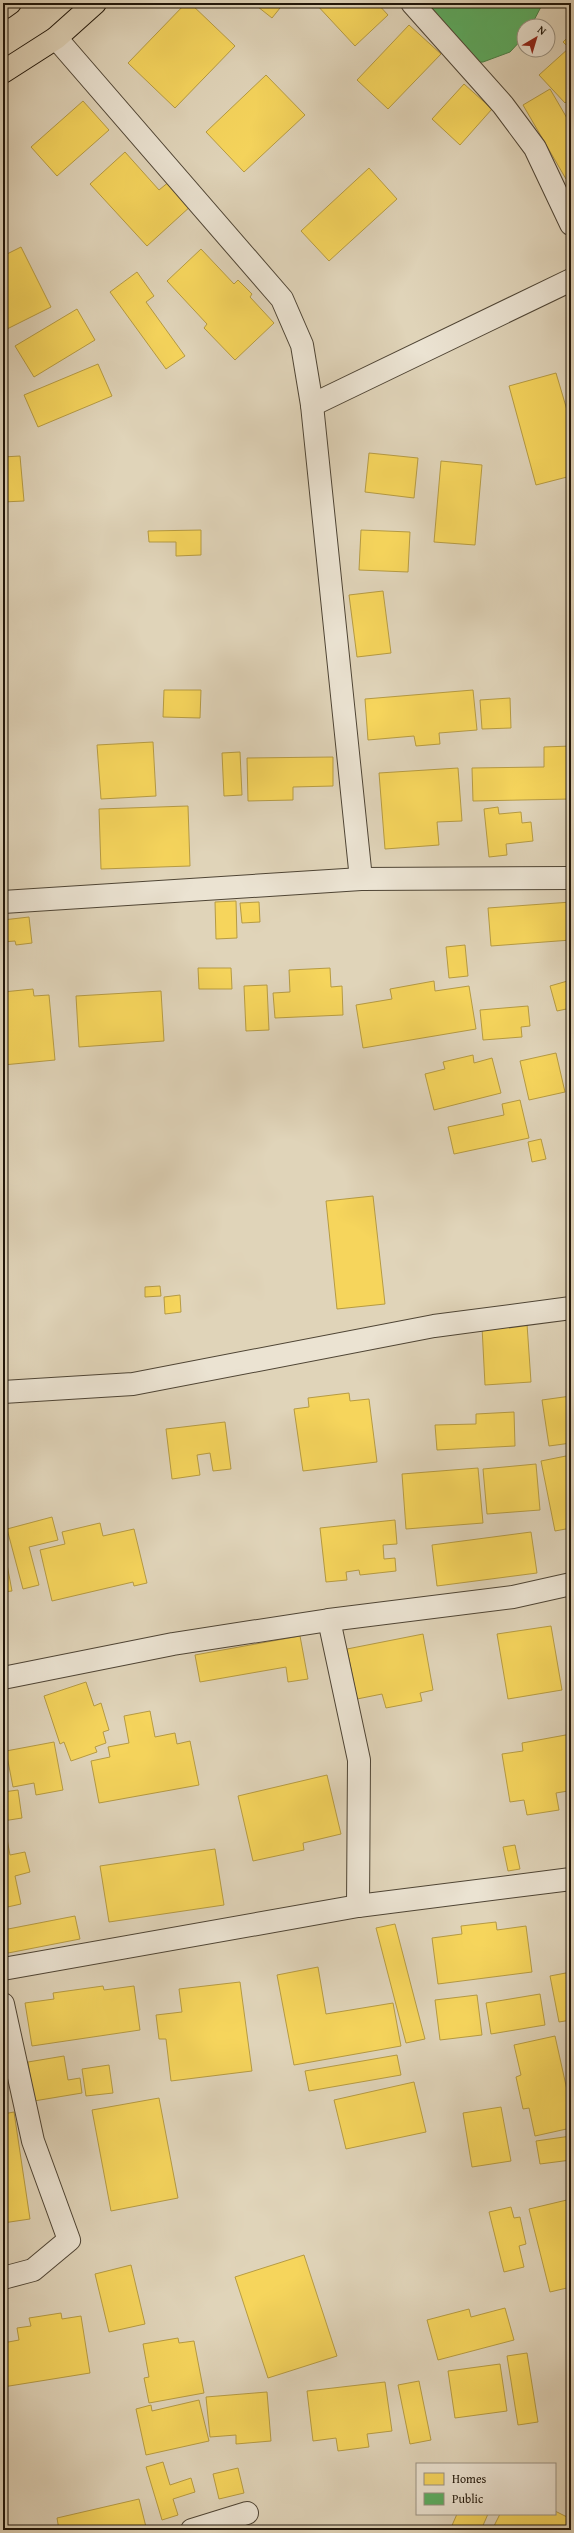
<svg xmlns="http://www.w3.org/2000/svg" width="574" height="2533" font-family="'Gentium Book Plus',serif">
<rect width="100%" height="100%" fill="#e0d4b9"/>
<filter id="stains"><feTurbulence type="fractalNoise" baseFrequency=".005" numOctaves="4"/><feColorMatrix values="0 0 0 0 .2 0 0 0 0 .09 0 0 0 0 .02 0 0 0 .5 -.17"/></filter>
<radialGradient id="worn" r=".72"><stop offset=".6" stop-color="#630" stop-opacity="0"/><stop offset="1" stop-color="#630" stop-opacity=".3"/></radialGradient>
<g fill="#f6d55c" stroke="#b69b43">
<polygon points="186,3 190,3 235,46 175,108 128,63"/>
<polygon points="225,3 236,3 231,8"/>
<polygon points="253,3 284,3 272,18"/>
<polygon points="315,3 377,3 388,15 355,46"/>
<polygon points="409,25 441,54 388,109 357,80"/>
<polygon points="571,34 571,97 565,103 539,75 569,48 563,42"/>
<polygon points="266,75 305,115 244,172 206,132"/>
<polygon points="464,84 492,109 460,145 432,119"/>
<polygon points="550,89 571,125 571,176 566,179 523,105"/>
<polygon points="83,101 109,130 57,176 31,147"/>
<polygon points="125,152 159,190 170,181 192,205 147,246 90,184"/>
<polygon points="369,168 397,199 329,261 301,231"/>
<polygon points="21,247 51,307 3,331 3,256"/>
<polygon points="201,249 234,284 238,280 252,294 250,297 274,323 235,360 204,328 207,324 167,281"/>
<polygon points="137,272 154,296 146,302 185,356 166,369 110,292"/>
<polygon points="77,309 95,340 34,377 15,346"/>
<polygon points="98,364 112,396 38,427 24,395"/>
<polygon points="556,373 567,410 571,409 571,476 536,485 509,386"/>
<polygon points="369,453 418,458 414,498 365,492"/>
<polygon points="20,456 24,501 3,502 3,457"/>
<polygon points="441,461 482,465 475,545 434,542"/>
<polygon points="201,530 201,555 176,556 176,542 149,542 148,531"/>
<polygon points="361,530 410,532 408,572 359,570"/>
<polygon points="383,591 391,653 357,657 349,595"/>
<polygon points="164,690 201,690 200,718 163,717"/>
<polygon points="473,690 477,730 439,733 440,744 416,746 414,736 368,740 365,699"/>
<polygon points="510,698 511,728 482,729 480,700"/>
<polygon points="153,742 156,796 101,799 97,745"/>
<polygon points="571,746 571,799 473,801 472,768 544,767 544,747"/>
<polygon points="240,752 242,795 224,796 222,753"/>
<polygon points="333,757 333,786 293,787 293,800 248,801 247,758"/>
<polygon points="458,768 462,821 437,822 439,845 385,849 379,773"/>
<polygon points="188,806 190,866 101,869 99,809"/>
<polygon points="498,807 499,814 521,812 522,823 531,822 533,841 506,844 507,855 489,857 484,809"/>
<polygon points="236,901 237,938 216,939 215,902"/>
<polygon points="259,902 260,922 242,923 240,903"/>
<polygon points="571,902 571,940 491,946 488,908"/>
<polygon points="29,917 32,943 16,945 15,941 3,942 3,920"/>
<polygon points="465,945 468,976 449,978 446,947"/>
<polygon points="198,968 231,968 232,989 199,989"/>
<polygon points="330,968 331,987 342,986 343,1015 275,1018 273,993 290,992 289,970"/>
<polygon points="571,980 571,1008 557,1011 550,986"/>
<polygon points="434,981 435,991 469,986 476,1029 363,1048 356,1005 392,999 390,989"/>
<polygon points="267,985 269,1030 246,1031 244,986"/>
<polygon points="33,989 34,996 49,995 55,1060 3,1065 3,992"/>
<polygon points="161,991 164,1041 79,1047 76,996"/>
<polygon points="528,1006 530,1026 521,1027 522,1037 483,1040 480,1010"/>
<polygon points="556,1053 565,1092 529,1100 520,1061"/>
<polygon points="473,1055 474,1063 492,1058 501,1093 434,1110 425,1074 445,1069 443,1062"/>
<polygon points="520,1100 529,1138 454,1154 448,1127 504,1115 502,1104"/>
<polygon points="541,1139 546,1159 532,1162 528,1142"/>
<polygon points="373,1196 385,1304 337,1309 326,1201"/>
<polygon points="160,1286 161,1296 145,1297 145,1287"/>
<polygon points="180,1295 181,1312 165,1314 164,1297"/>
<polygon points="527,1324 531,1382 485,1385 482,1327"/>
<polygon points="349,1393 350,1401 369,1399 377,1462 303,1471 294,1409 309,1407 308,1398"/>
<polygon points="571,1396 571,1443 549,1446 542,1400"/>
<polygon points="514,1412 515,1446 437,1450 435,1425 476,1424 476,1414"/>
<polygon points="225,1422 231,1469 213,1471 210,1453 197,1455 200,1475 172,1479 166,1429"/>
<polygon points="571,1455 571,1528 555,1531 541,1461"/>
<polygon points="536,1464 540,1510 487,1514 483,1469"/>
<polygon points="478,1468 483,1523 406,1529 402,1474"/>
<polygon points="52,1517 58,1540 29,1547 39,1585 23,1589 7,1529"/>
<polygon points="395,1520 397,1544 383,1545 384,1559 395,1558 396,1571 360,1575 359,1570 346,1572 347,1580 326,1582 320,1528"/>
<polygon points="100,1523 103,1536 134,1529 147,1583 134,1586 133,1582 52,1601 40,1550 65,1544 62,1532"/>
<polygon points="531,1532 537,1573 437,1586 432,1545"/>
<polygon points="3,1543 12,1591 3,1592"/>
<polygon points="551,1626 562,1690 508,1699 497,1634"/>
<polygon points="423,1634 433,1690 420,1693 422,1701 386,1708 382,1694 357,1699 347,1649"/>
<polygon points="300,1636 308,1679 288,1682 286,1667 200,1682 195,1655"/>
<polygon points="86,1682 94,1706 101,1703 109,1730 103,1732 106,1743 95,1747 97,1752 71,1761 64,1742 60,1744 44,1696"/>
<polygon points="150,1711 155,1737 175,1733 177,1744 190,1741 199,1785 99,1803 91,1761 110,1757 108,1747 129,1743 124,1716"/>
<polygon points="571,1734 571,1804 568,1791 556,1793 559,1810 527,1815 524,1800 510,1802 502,1754 523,1751 522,1743"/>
<polygon points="54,1742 63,1790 36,1795 34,1783 13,1787 6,1751"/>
<polygon points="327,1775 341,1834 303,1843 304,1850 253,1861 238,1796"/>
<polygon points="18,1790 22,1818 3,1821 3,1792"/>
<polygon points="571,1816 571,1830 568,1817"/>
<polygon points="7,1839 10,1855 25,1852 30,1872 15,1876 21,1904 3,1908 3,1840"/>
<polygon points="515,1845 520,1869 508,1871 503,1847"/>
<polygon points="215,1849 224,1905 109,1922 100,1866"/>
<polygon points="75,1916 80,1939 3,1954 3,1930"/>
<polygon points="496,1922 497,1930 526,1926 532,1972 438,1984 432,1938 462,1934 461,1926"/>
<polygon points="395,1924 425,2039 406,2043 376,1928"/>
<polygon points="318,1967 326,2014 393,2003 401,2046 294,2065 277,1975"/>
<polygon points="571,1972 571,2020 559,2022 550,1976"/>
<polygon points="240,1982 252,2071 171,2081 166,2039 159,2039 156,2015 182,2012 179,1989"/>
<polygon points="103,1986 104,1990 134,1986 140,2030 32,2046 25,2003 54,1999 53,1993"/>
<polygon points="540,1994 545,2025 491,2034 486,2003"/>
<polygon points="477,1995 482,2035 440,2040 435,2000"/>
<polygon points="555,2036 571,2108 571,2128 535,2136 529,2108 523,2109 516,2077 521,2075 514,2045"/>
<polygon points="397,2055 401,2075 309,2091 305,2071"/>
<polygon points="64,2056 68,2080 80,2078 82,2093 34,2101 28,2062"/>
<polygon points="109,2065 113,2093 86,2096 82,2069"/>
<polygon points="414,2082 426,2132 346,2149 334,2100"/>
<polygon points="159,2098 178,2198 111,2211 92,2110"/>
<polygon points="501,2107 511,2161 472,2167 463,2113"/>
<polygon points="14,2112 30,2219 3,2223 3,2114"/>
<polygon points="571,2136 571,2160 540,2164 536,2141"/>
<polygon points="571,2199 571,2287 550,2292 529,2209"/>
<polygon points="511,2207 514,2218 520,2217 526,2244 519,2246 524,2267 504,2272 489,2212"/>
<polygon points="304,2255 337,2356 268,2378 235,2277"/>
<polygon points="131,2265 145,2324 109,2332 95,2274"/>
<polygon points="505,2308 514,2340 438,2360 427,2320 469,2309 471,2317"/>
<polygon points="61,2313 62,2319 81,2316 90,2373 3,2387 3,2343 19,2340 17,2328 31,2326 29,2318"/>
<polygon points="178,2338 179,2343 194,2341 204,2393 149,2403 144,2378 149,2377 143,2344"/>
<polygon points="527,2353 538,2422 518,2425 507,2356"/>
<polygon points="500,2364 507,2411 455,2418 448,2371"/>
<polygon points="419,2381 431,2440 410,2444 398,2385"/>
<polygon points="385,2382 392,2431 367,2434 369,2447 338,2451 336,2438 313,2441 307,2391"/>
<polygon points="267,2392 271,2441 236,2444 236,2435 210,2437 206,2397"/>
<polygon points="199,2400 209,2441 146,2455 136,2409 151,2405 152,2411"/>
<polygon points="163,2462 170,2485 191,2478 195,2492 173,2499 178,2515 162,2520 146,2467"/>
<polygon points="238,2468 244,2493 219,2499 213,2474"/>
<polygon points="139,2499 146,2527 135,2530 59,2530 57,2518"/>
<polygon points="555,2511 571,2519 571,2530 492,2530 500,2514 555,2514"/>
<polygon points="457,2514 488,2514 481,2530 450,2530"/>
</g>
<polygon fill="#5aae61" stroke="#488047" points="415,3 543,3 531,26 524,26 524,37 510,52 483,62 470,63"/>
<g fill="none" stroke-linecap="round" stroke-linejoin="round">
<defs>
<g id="street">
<polyline points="412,3 503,105 535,148 571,224"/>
<polyline points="56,38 282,299 302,345 312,405 361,879"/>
<polyline points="312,405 571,280"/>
<polyline points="3,902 361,879 571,878"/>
<polyline points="3,1392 133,1384 434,1326 571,1308"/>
<polyline points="329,1620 359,1760 358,1906"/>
<polyline points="3,1678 173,1644 329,1620 513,1597 571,1584"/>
<polyline points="3,1969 358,1906 571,1879"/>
<polyline points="3,2004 33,2141 69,2240 33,2270 3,2278"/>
<polyline points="192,2530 247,2513"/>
</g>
<g id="primary">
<polyline points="3,8 10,3"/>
<polyline points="3,72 56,38 95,3"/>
</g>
</defs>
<use href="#street" stroke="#4f4535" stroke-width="24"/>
<use href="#primary" stroke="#1f1509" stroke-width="24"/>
<use href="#street" stroke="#ebe3d2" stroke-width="22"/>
<use href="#primary" stroke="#e0d4b9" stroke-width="22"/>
</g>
<rect width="574" height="2533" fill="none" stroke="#e0d4b9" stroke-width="16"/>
<rect x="4" y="4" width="566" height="2525" fill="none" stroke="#1f1509" stroke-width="2"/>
<rect x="8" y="8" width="558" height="2517" fill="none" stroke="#1f1509"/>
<rect x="416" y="2463" width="140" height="52" fill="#ebe3d2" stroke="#999182"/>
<rect x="424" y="2473" width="20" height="12" fill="#f6d55c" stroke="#999182"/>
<text x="452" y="2483" font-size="12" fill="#1f1509">Homes</text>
<rect x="424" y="2493" width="20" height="12" fill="#5aae61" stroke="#999182"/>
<text x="452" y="2503" font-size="12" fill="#1f1509">Public</text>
<g transform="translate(536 38) rotate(38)"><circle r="19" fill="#ebe3d2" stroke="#999182"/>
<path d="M0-3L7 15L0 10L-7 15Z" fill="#8f2418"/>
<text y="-6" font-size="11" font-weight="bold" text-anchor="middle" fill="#1f1509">N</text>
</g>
<rect width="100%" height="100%" filter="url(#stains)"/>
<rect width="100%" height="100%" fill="url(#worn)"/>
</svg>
